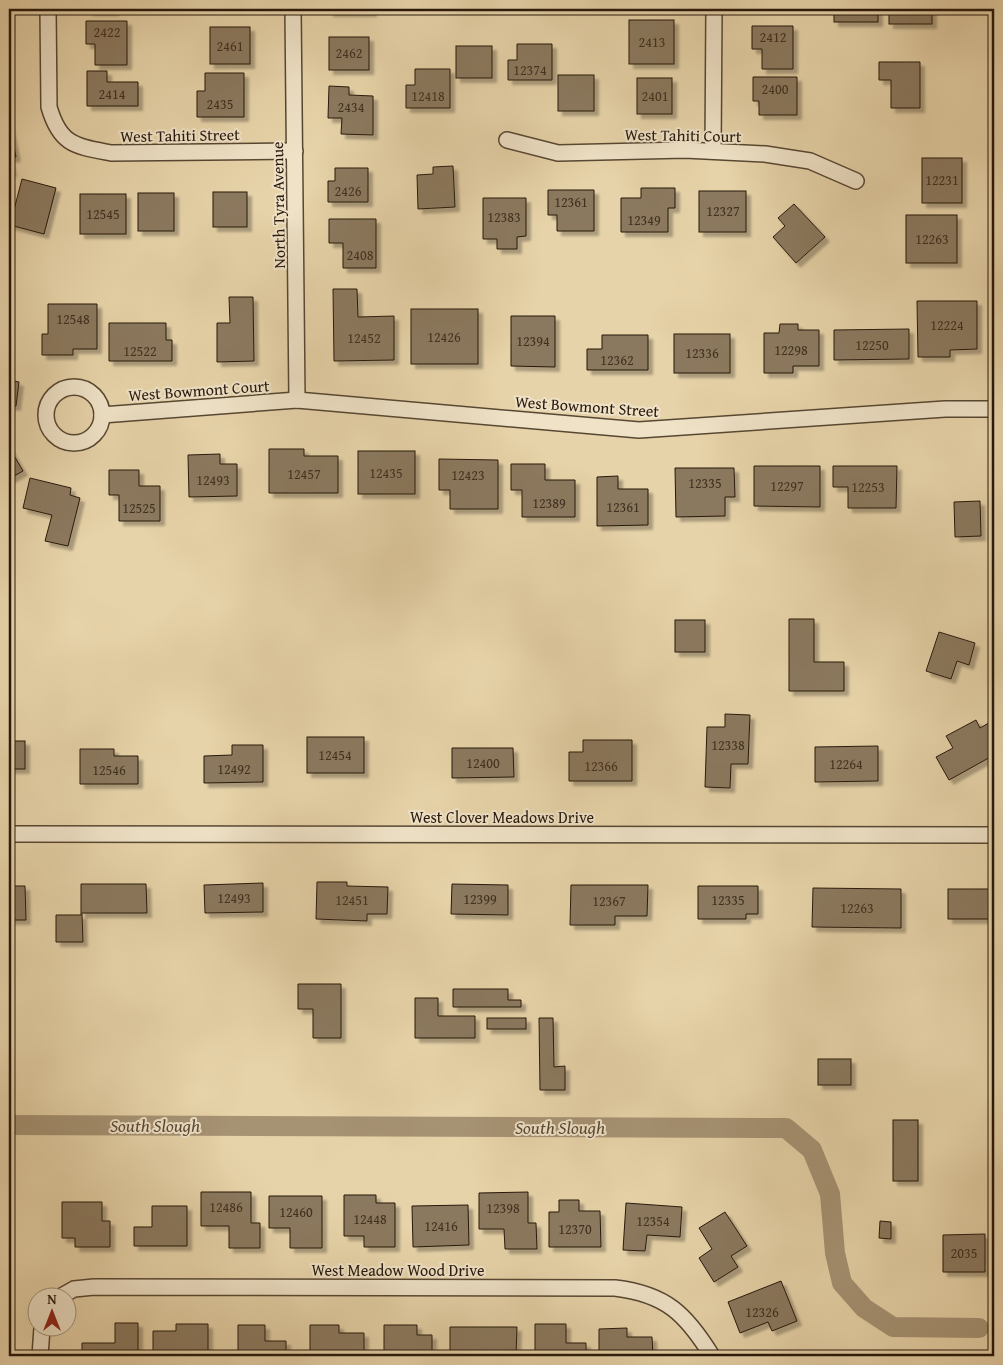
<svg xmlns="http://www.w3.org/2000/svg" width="1003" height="1365" font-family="'Gentium Book Plus',serif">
<defs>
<filter id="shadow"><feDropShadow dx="4.5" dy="4.5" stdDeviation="1" flood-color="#0004"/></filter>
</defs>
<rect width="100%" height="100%" fill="#e7d3a9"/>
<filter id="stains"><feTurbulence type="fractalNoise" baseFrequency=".004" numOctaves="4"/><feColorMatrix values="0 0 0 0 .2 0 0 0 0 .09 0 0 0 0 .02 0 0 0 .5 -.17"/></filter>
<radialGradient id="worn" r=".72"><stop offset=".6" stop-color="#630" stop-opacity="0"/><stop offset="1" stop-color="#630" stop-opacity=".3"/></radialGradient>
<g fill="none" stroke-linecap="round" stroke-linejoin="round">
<polyline stroke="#a69374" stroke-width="20" points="9,1125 786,1128 812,1150 830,1194 835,1253 842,1283 864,1308 893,1327 979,1328"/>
</g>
<g fill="#8b795e" stroke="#27180c" filter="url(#shadow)">
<rect x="89" y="9" width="25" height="2"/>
<rect x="329" y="9" width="43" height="3"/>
<rect x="834" y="9" width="44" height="13"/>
<rect x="889" y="9" width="43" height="15"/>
<rect x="629" y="20" width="45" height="44"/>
<polygon points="86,21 127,21 127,65 95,65 95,44 86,44"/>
<polygon points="752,26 793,26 793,69 762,69 762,49 752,49"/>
<rect x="210" y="27" width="40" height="37"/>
<rect x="329" y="37" width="40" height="33"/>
<polygon points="517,44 552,44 552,80 508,80 508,60 517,60"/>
<rect x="456" y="46" width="36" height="32"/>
<polygon points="879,62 920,62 920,108 891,108 891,80 879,80"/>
<polygon points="415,69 450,69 450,108 406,108 406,85 415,85"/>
<polygon points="87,71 107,71 107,82 138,82 138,106 87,106"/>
<polygon points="205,73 244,73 244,117 197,117 197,91 205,91"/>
<rect x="558" y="75" width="36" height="36"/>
<polygon points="753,77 797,77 797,115 759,115 759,101 753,101"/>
<rect x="637" y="78" width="35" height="36"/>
<polygon points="329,86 349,87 349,95 373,96 373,135 341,134 342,118 328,118"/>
<polygon points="9,124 16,157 9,158 12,172 9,172"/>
<rect x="922" y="158" width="40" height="45"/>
<polygon points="453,166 455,207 418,209 417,175 433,174 433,167"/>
<polygon points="335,168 368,168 368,202 328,202 328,181 335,181"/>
<polygon points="22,179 56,188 44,234 10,225"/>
<polygon points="641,188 675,188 675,208 668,208 668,232 621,232 621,198 641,198"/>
<polygon points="548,190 594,190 594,231 557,231 557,215 548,215"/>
<rect x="699" y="191" width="47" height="41"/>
<rect x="213" y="192" width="34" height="35"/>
<rect x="138" y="193" width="36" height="38"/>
<rect x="80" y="194" width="46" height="40"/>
<polygon points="483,198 526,198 526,236 517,237 517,249 497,249 497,239 483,239"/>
<polygon points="794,204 825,237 796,263 773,237 785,226 778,218"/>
<rect x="906" y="215" width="51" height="48"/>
<polygon points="329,219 376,219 376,268 343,268 343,243 329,243"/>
<polygon points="333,289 357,289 358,317 394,316 394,360 334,361"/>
<polygon points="229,297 253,297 254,361 217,362 217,323 230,323"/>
<polygon points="917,301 977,301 977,349 950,350 950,357 918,357"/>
<polygon points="48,304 97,304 97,349 73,349 73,355 42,355 42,334 48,334"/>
<rect x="411" y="309" width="67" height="55"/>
<polygon points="511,316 555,316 555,367 511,366"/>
<polygon points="109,323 166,323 166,340 172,340 172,361 109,361"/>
<polygon points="780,324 798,324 798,330 819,330 819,366 793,366 793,373 764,373 764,333 779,333"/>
<polygon points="909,329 909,359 834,360 834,330"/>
<rect x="674" y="334" width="56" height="39"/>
<polygon points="602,335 648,335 648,370 587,370 587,349 602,349"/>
<polygon points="9,380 19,382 16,406 9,405"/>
<polygon points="9,447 23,471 9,479"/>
<polygon points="269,449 304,449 304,456 338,456 338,493 269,493"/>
<rect x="358" y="451" width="57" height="43"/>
<polygon points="220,454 220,464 237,464 237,496 189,497 188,455"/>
<polygon points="439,459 498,460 498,509 450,509 450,490 439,490"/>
<polygon points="511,464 545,464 545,480 575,480 575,517 522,517 522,490 511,490"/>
<polygon points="754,466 820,466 820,507 754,506"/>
<polygon points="833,466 897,466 896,508 848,508 848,487 833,487"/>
<polygon points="675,468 734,468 735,497 725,497 725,516 676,517"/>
<polygon points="109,470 139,470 139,486 160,486 160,521 119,521 119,495 109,495"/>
<polygon points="618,476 618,489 648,489 648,525 597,526 597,477"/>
<polygon points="30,478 71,488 70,495 80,498 68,546 45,541 52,515 23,508"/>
<polygon points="980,501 981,536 955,537 954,502"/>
<polygon points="789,619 814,619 814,662 844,662 844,691 789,691"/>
<rect x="675" y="620" width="30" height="32"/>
<polygon points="939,632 975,643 969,665 957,661 951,679 926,671"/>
<polygon points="725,714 750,715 748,764 731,764 730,788 705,787 707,727 725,727"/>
<polygon points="976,720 980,728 994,720 994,755 949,780 936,757 953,748 946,736"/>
<rect x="307" y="737" width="57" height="36"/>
<polygon points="583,740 632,740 632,781 569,781 569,752 583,752"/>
<rect x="9" y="741" width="16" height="28"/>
<polygon points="232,745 263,745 263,782 204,783 204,756 232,755"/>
<polygon points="878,746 878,781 815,782 815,747"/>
<polygon points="452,748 513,748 514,777 452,778"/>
<polygon points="80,749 114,749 114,756 138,756 138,784 80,784"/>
<polygon points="317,882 347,882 347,886 388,887 387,914 367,914 367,921 316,919"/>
<polygon points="263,883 263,912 205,913 204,885"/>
<polygon points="81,884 146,884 147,913 82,913 83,942 56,942 56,915 81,915"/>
<polygon points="452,884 508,885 508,915 451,914"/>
<polygon points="571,885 648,885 647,916 615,916 615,925 570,925"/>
<polygon points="9,886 25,886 26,920 9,920"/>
<polygon points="698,886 758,886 758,914 746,914 746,919 698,919"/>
<polygon points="813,888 901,889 901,928 812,927"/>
<rect x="948" y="889" width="46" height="30"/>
<polygon points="298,984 341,984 341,1038 313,1038 313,1009 298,1009"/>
<polygon points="453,989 508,989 508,1000 521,1000 521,1007 453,1007"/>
<polygon points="415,998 438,998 438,1016 475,1016 475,1038 415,1038"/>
<rect x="487" y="1018" width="39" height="11"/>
<polygon points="539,1018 553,1018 554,1067 565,1066 565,1090 540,1090"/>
<rect x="818" y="1059" width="33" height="26"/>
<rect x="893" y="1120" width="25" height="61"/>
<polygon points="201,1192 251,1192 251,1223 260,1223 260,1248 229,1248 229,1226 201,1226"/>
<polygon points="528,1192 528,1223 536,1223 537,1249 505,1249 504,1229 479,1229 479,1193"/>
<polygon points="344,1195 376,1195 376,1203 395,1203 395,1247 364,1247 364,1236 344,1236"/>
<polygon points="269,1196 322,1196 322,1248 290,1248 290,1228 269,1228"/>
<polygon points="559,1200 579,1200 579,1211 600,1211 601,1247 549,1247 549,1212 559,1212"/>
<polygon points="62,1202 102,1202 102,1221 110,1221 110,1247 75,1247 75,1238 62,1238"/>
<polygon points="626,1203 682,1207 680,1237 647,1235 645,1251 623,1250"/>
<polygon points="468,1205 469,1245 413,1247 412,1206"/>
<polygon points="152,1206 187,1206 187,1246 134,1246 134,1227 152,1227"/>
<polygon points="725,1212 747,1246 731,1256 738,1267 714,1282 699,1258 712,1249 699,1228"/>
<polygon points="880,1221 891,1222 891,1239 879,1238"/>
<polygon points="985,1234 985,1272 943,1272 943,1235"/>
<polygon points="781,1281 797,1321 772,1331 768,1322 740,1333 728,1302"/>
<polygon points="115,1323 138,1323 138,1356 82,1356 82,1343 115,1343"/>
<polygon points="176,1324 208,1324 208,1356 153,1356 153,1331 176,1331"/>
<polygon points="535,1324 566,1324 566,1343 586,1343 586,1356 535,1356"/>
<polygon points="238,1325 265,1325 265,1341 286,1341 286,1356 238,1356"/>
<polygon points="310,1325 339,1325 339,1333 364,1333 364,1356 310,1356"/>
<polygon points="384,1325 417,1325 417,1335 432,1335 432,1356 384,1356"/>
<polygon points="450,1327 517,1327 516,1356 450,1356"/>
<polygon points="627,1328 627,1337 652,1337 653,1356 599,1356 599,1329"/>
</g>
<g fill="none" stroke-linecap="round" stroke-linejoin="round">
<defs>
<g id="minor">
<path d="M48,9L49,107C60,145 75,146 111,153L295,151"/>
<polyline points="293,9 297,400"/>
<polyline points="507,140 558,153 685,150 765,154 810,161 856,181"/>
<polyline points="713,151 714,9"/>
<circle cx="74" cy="415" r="28"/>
<polyline points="102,415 297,400 639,430 945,409 994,409"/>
<polyline points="9,834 994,835"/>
<path d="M58,1298L74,1289L94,1287L615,1288C666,1294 686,1314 712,1356"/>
<polyline points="40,1356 42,1328"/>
</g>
</defs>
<use href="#minor" stroke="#574733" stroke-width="18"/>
<use href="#minor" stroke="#efe2c7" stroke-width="15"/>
</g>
<g text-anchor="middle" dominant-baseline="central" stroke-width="4" stroke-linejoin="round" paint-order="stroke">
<g font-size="14" fill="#403020">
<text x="107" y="32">2422</text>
<text x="773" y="37">2412</text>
<text x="652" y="42">2413</text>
<text x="230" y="46">2461</text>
<text x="349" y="53">2462</text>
<text x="530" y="70">12374</text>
<text x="775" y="89">2400</text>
<text x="112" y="94">2414</text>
<text x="428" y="96">12418</text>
<text x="655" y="96">2401</text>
<text x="220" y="104">2435</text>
<text x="351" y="107">2434</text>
<text x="942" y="180">12231</text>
<text x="348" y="191">2426</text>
<text x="571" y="202">12361</text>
<text x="723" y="211">12327</text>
<text x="103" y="214">12545</text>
<text x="504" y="217">12383</text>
<text x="644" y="220">12349</text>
<text x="932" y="239">12263</text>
<text x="360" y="255">2408</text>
<text x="73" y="319">12548</text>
<text x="947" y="325">12224</text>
<text x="444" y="337">12426</text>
<text x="364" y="338">12452</text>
<text x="533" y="341">12394</text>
<text x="872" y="345">12250</text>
<text x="791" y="350">12298</text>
<text x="140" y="351">12522</text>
<text x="702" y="353">12336</text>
<text x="617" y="360">12362</text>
<text x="386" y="473">12435</text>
<text x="304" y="474">12457</text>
<text x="468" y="475">12423</text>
<text x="213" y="480">12493</text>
<text x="705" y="483">12335</text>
<text x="787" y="486">12297</text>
<text x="868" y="487">12253</text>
<text x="549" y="503">12389</text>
<text x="623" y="507">12361</text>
<text x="139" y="508">12525</text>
<text x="728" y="745">12338</text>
<text x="335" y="755">12454</text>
<text x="483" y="763">12400</text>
<text x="846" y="764">12264</text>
<text x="601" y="766">12366</text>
<text x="234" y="769">12492</text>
<text x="109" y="770">12546</text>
<text x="234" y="898">12493</text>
<text x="480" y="899">12399</text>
<text x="352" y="900">12451</text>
<text x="728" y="900">12335</text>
<text x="609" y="901">12367</text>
<text x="857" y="908">12263</text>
<text x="226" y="1207">12486</text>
<text x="503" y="1208">12398</text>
<text x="296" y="1212">12460</text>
<text x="370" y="1219">12448</text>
<text x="653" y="1221">12354</text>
<text x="441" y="1226">12416</text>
<text x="575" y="1229">12370</text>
<text x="964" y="1253">2035</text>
<text x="762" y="1312">12326</text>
</g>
<g font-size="16" fill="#27180c" stroke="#efe2c7">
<text transform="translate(180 135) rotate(-1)">West Tahiti Street</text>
<text transform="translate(683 135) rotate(1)">West Tahiti Court</text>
<text transform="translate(278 205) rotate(-91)">North Tyra Avenue</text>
<text transform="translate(199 390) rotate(-4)">West Bowmont Court</text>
<text transform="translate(587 406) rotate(4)">West Bowmont Street</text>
<text x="502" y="817">West Clover Meadows Drive</text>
<text x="398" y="1270">West Meadow Wood Drive</text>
</g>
<g font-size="18" font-style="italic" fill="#5a4936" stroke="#efe2c7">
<text x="155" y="1125">South Slough</text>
<text x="560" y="1127">South Slough</text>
</g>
</g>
<rect width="1003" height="1365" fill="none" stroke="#e7d3a9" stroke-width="30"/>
<rect x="10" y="10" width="983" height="1345" fill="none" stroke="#27180c" stroke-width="2.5"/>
<rect x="15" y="15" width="973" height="1335" fill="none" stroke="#27180c"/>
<g transform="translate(52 1312)"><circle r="24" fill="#efe2c7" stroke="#9f917c"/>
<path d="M0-4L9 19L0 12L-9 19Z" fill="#8f2418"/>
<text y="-8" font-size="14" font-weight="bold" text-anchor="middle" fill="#27180c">N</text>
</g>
<rect width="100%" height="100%" filter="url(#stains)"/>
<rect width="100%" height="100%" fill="url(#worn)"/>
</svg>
